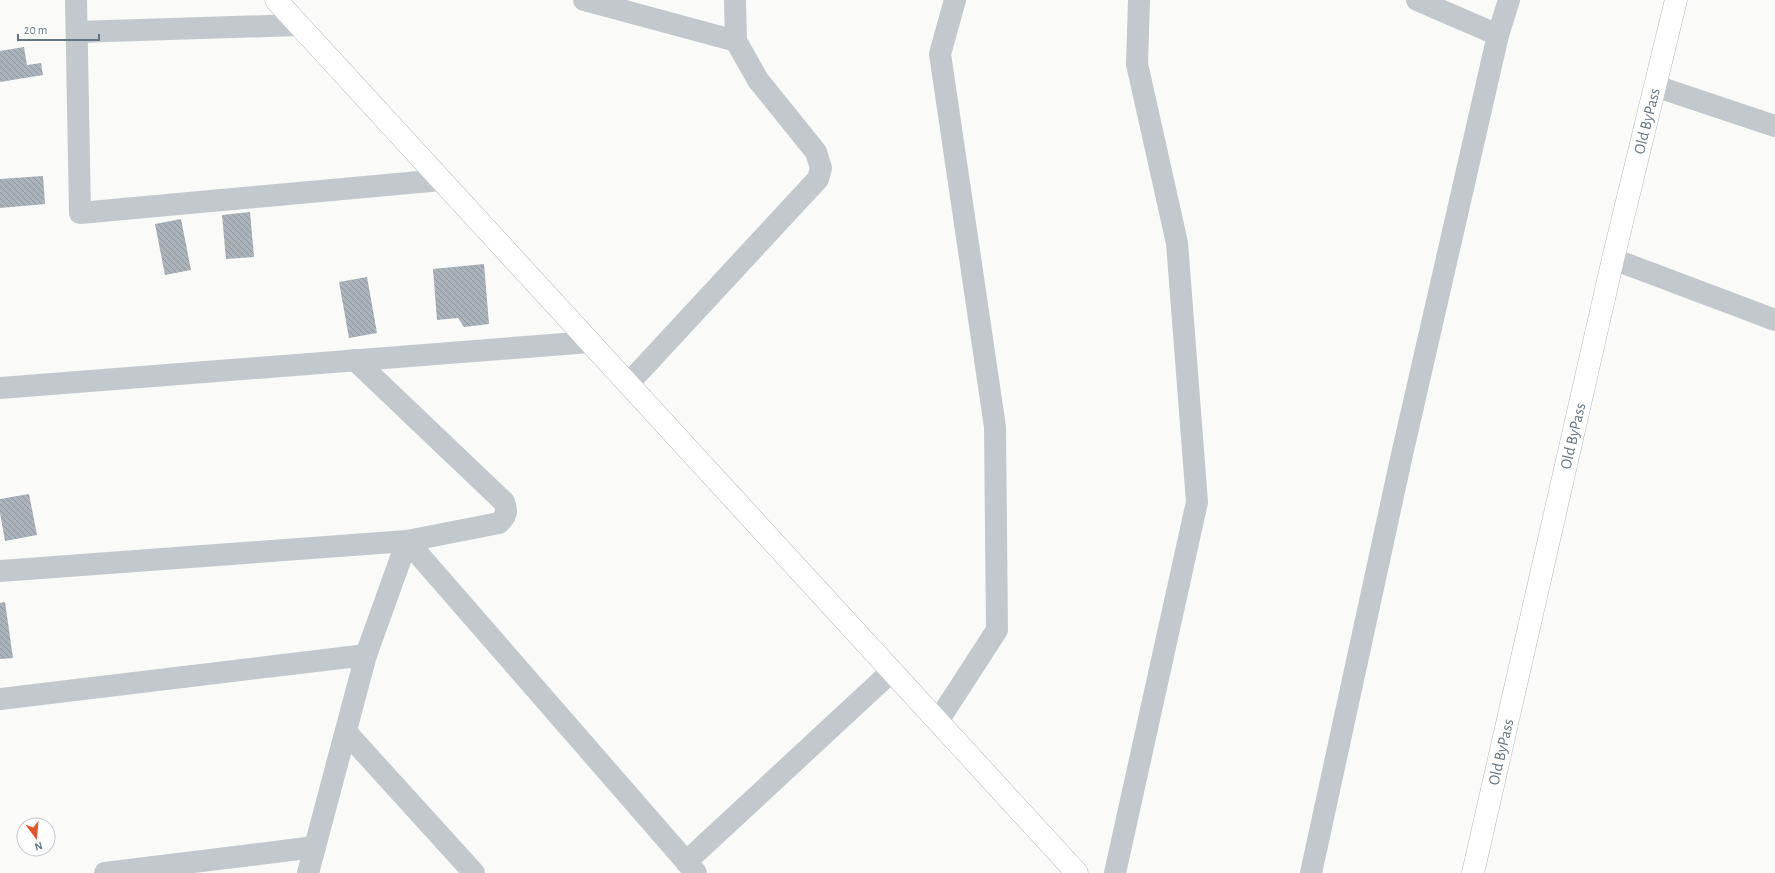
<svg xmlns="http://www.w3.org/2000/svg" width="1775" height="873" font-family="'Alegreya Sans',sans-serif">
<defs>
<pattern id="building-back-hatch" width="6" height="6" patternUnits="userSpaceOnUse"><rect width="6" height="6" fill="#aab3b9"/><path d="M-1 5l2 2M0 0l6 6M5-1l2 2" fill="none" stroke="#8e969c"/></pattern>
</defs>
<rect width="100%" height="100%" fill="#fafaf8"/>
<g fill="url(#building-back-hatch)">
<polygon points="24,47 27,65 41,63 43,75 0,82 0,51"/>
<polygon points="43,176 45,204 0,208 0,179"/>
<polygon points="250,212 254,257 226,259 222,215"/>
<polygon points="181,219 191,270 165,275 155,224"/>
<polygon points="484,264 489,324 464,327 458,318 437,320 433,269"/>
<polygon points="367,277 377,333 349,338 339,282"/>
<polygon points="29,494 37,535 5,541 0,513 0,499"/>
<polygon points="5,602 13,658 0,659 0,603"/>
</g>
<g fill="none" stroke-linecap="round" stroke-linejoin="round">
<defs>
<polyline id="secondary" points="276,0 1077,873"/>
<polyline id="primary" points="1473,873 1613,259 1676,0"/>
</defs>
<use href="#secondary" stroke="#b3babf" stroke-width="23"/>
<use href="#primary" stroke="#b5babe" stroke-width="23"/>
<g stroke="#c3c8cc" stroke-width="22">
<polyline points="76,0 80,213 441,180"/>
<polyline points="584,0 736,41"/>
<polyline points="1417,0 1498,35 1509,0"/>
<polyline points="77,32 299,25"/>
<polyline points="1613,259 1775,320"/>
<polyline points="628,384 818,179 821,168 816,152 758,80 736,41 735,0"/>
<polyline points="0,388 590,342"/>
<polyline points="0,571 407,541 696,873"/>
<polyline points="0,699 366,655"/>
<polyline points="938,721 997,630 995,427 940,54 955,0"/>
<polyline points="346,732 474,873"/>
<polyline points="686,862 892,671"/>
<polyline points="105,873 315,847"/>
<path d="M308,873L366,655L407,541L499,523C506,516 508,512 504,502L355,360"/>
<polyline points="1115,873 1197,502 1177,243 1137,64 1139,0"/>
<polyline points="1311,873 1401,459 1498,35"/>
</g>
<polyline stroke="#c3c8cc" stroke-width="22" points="1655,86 1775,126"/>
<use href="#secondary" stroke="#fff" stroke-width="22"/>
<use href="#primary" stroke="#fff" stroke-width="22"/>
</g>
<g text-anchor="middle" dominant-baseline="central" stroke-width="4" stroke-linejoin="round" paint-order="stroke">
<g font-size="16" fill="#657683" stroke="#fff">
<text transform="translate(1647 121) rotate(-76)">Old ByPass</text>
<text transform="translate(1573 436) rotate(-77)">Old ByPass</text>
<text transform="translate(1501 752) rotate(-77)">Old ByPass</text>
</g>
</g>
<g transform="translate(36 837) rotate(164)"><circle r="19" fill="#ffffff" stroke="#c1c8cd"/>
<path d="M0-3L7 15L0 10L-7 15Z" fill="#e4572e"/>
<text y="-6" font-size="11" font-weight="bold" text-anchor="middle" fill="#657683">N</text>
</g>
<path d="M18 34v6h81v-6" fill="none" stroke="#657683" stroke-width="2"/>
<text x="24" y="34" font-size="12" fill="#657683" stroke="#ffffff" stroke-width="3" paint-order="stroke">20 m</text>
</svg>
